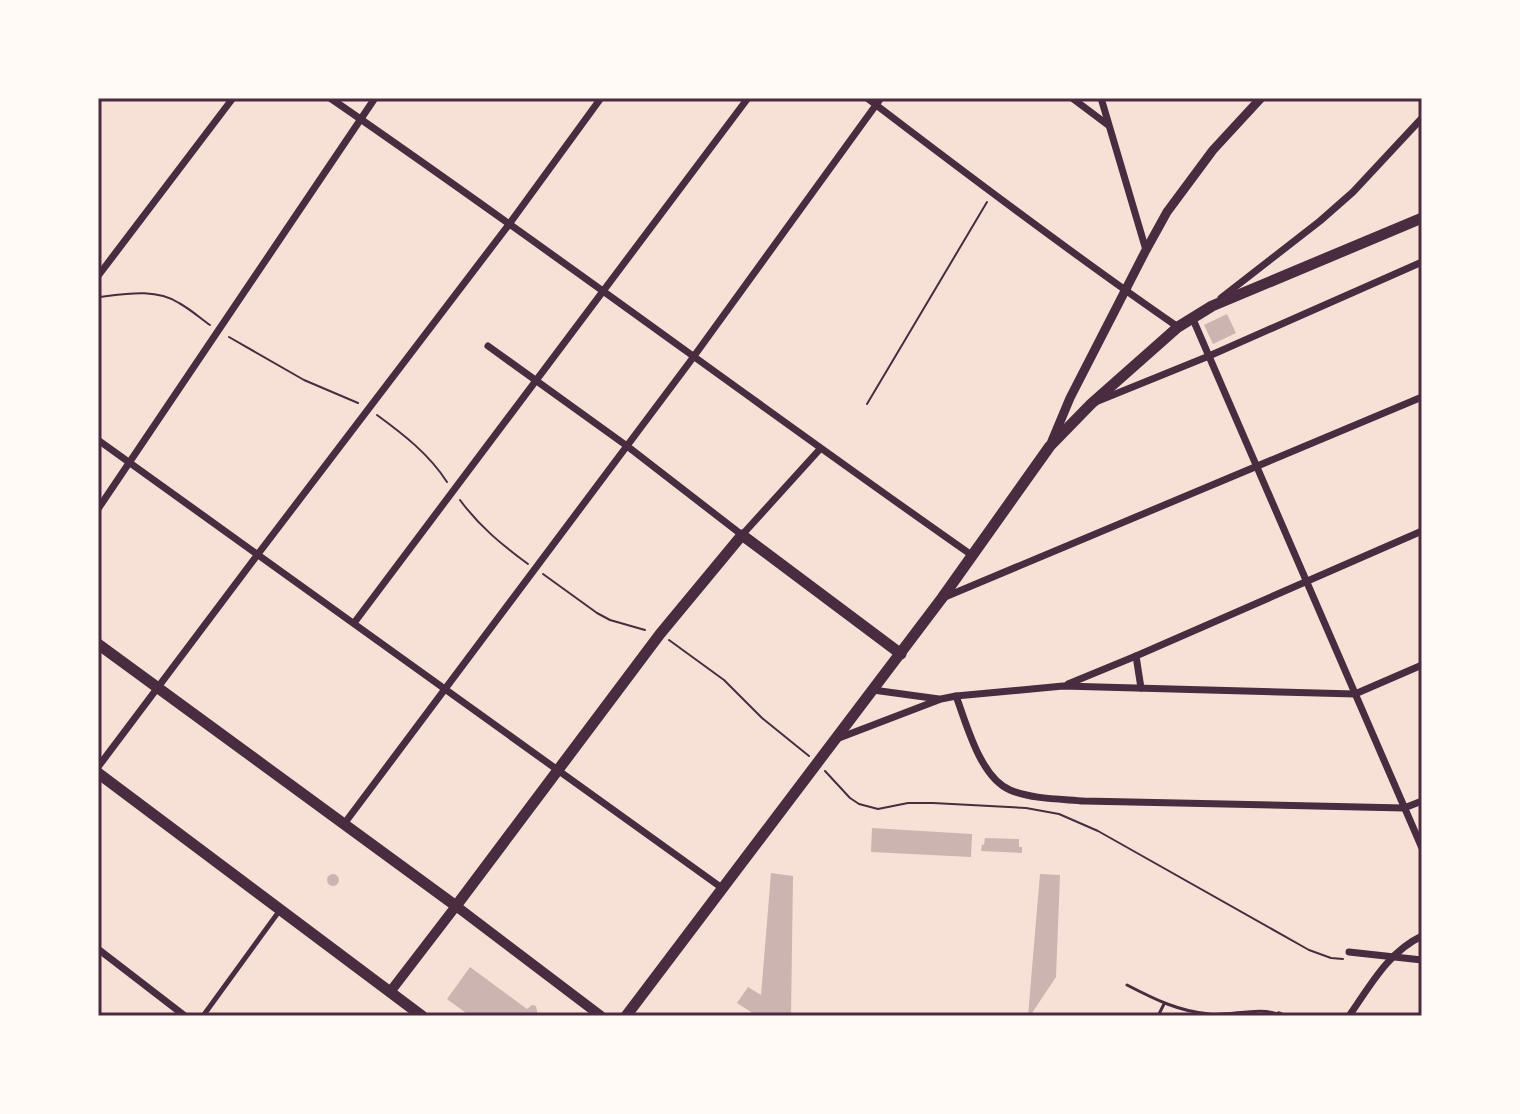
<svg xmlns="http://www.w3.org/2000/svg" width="1520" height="1114" font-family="'Open Sans',sans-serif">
<rect width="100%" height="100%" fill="#f7e1d7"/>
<g fill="#ccb4b1">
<polygon points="1227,314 1236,333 1213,344 1204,325"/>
<polygon points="872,828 972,834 971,857 871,852"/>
<polygon points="985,838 1019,839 1019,847 1022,847 1022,853 981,851 982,844 984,845"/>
<polygon points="771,873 793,876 791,1016 757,1016 737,1003 748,987 761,995"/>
<polygon points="1040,874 1060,875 1056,977 1030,1016 1028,1016"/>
<circle cx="333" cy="880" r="6"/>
<polygon points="470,967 527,1009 532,1005 536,1006 538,1016 470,1016 447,999"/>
</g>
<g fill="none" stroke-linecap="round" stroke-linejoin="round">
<g stroke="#4a2c40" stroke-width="2">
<path d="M98,297C125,294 155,288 179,303C190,309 200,318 210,325"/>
<polyline points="229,337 304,380 358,403"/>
<polyline points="867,404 987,202"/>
<path d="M377,415C403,434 429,454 447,482"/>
<path d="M460,500C479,526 502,545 528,564"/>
<polyline points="543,574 597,613 610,620 645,630"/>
<polyline points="669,640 724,680 762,718 809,756"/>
<polyline points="825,771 850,798 859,804 878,809 908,803 933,803 1026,808 1059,814 1098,831 1309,950 1331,958 1343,959"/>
</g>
<g stroke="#4a2c40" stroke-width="3">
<path d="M1127,985C1154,999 1180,1012 1210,1014C1231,1016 1262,1006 1279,1015"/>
<polyline points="1158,1016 1164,1004"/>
</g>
<polyline stroke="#4a2c40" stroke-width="5" points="203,1016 280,910"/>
<g stroke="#4a2c40" stroke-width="7">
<path d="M330,98C547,247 757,405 973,556"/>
<path d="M867,98C969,176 1072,254 1178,327"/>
<polyline points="1072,98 1108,125"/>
<polyline points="1101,98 1146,250"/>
<polyline points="98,276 233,98"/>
<polyline points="1221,298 1320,221 1353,192 1422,118"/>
<polyline points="1192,317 1422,848"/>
<polyline points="488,346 627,446 742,535 820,449"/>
<polyline points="1098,401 1209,356 1422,262"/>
<polyline points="98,440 722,888"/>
<polyline points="98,509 375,98"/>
<polyline points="945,597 1422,397"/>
<polyline points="354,623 748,98"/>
<polyline points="1136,656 1141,688"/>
<polyline points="1068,684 1136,656 1422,531"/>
<polyline points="873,690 939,699"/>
<path d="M956,696C967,725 980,777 1010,790C1030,799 1062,799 1084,801L1404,808L1422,801"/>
<polyline points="839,738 941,699 956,696 1063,686 1355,694 1422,665"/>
<polyline points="98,767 258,554 510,223 601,98"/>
<polyline points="344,824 689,363 881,98"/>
<polyline points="98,949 185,1016"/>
<polyline points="1349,952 1422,960"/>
<polyline points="1279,1015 1281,1016"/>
<path d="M1349,1016C1370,986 1388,952 1422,936"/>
</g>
<polyline stroke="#4a2c40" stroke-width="9" points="1052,441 1070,398 1146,250 1167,212 1213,150 1261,98"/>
<polyline stroke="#4a2c40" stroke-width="10" points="390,992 456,906 601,1016"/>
<g stroke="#4a2c40" stroke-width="11">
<polyline points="98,644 456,906 660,634 742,535 901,654"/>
<polyline points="98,773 422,1016"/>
<polyline points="626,1016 942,598 1050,446 1091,404 1178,327 1212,306 1422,218"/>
</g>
</g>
<rect width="1520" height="1114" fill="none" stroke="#fffaf5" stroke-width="200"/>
<rect x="100" y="100" width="1320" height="914" fill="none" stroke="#4a2c40" stroke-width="3"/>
</svg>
